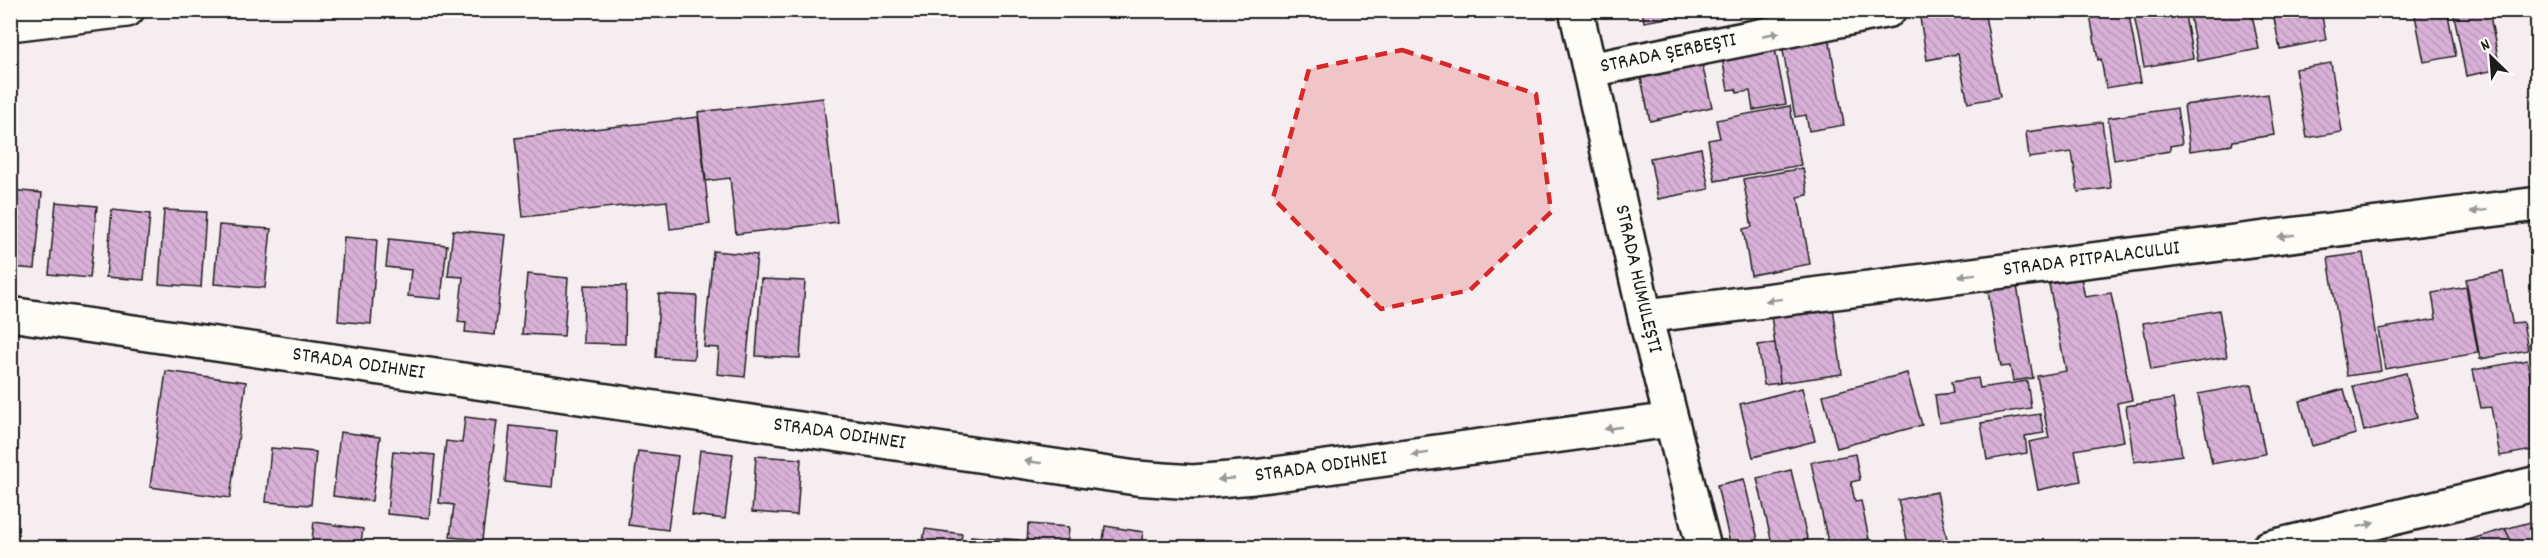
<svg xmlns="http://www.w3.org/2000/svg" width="2548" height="558" font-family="Dekko,sans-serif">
<defs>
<pattern id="building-back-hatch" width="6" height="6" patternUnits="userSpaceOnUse" patternTransform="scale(1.5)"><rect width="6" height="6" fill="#d9b1d8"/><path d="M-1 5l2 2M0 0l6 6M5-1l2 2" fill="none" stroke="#ba98b9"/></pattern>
</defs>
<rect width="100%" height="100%" fill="#f6edf1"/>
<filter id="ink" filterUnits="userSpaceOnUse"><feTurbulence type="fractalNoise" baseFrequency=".0167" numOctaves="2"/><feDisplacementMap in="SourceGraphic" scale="12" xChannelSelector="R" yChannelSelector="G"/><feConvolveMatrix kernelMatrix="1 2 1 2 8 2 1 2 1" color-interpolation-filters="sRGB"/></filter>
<g filter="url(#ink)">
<g fill="url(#building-back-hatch)" stroke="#1c1c1c" stroke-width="1.5">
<polygon points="1642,10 1679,10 1680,16 1644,22"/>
<polygon points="1963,10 1984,10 2000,97 1968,103 1958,54 1927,60 1920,18"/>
<polygon points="2089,10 2128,10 2141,82 2106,88 2101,59 2098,60"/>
<polygon points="2133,10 2184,10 2193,58 2144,67"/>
<polygon points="2189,10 2251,10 2259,49 2198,61"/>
<polygon points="2285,10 2321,10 2326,40 2280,49 2274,18 2286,16"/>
<polygon points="2414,10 2447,10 2456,56 2424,62"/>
<polygon points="2453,10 2489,10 2500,69 2466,76"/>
<polygon points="1829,37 1844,125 1809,131 1806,115 1795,117 1782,45"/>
<polygon points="1775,49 1786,104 1753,110 1750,91 1737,93 1736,89 1728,90 1722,58"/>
<polygon points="2331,63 2342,132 2307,138 2295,69"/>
<polygon points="1702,64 1712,107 1650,121 1641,78"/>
<polygon points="2268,94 2274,135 2233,141 2232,145 2190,151 2184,105"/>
<polygon points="823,98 837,222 736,234 730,178 706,181 698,112"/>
<polygon points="1790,106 1801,165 1715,181 1708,140 1720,138 1716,120"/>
<polygon points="2177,108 2182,144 2170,146 2170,151 2114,160 2108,118"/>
<polygon points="698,117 710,224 670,229 667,201 523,217 515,138"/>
<polygon points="2102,122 2111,188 2078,192 2072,152 2029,158 2026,132"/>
<polygon points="1701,148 1709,189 1658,199 1650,158"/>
<polygon points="1803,168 1808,195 1798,197 1810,264 1751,275 1743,229 1752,227 1743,179"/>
<polygon points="10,190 42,193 35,269 10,267"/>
<polygon points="56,202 97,206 90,278 49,274"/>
<polygon points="112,210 150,214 144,280 106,277"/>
<polygon points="164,210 206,212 201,287 159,284"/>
<polygon points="219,225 271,229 265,288 214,284"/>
<polygon points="453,230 506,235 495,335 465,332 466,323 458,322 463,277 448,276"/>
<polygon points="344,237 377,240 371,324 338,321"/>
<polygon points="389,239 447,245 441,299 408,296 411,270 386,267"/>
<polygon points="713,251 757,255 745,377 717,374 719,348 704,347"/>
<polygon points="2363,253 2381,371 2347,376 2328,258"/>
<polygon points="2503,272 2512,323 2523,322 2528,350 2480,359 2466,279"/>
<polygon points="527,274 568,278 564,336 522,334"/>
<polygon points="2081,278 2085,297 2111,293 2132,400 2117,403 2124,441 2075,450 2081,481 2038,490 2029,442 2049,438 2037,376 2066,371 2049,284"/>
<polygon points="761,279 805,281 800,358 756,356"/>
<polygon points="584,285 626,286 625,344 583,343"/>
<polygon points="2017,286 2033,378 2013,381 2010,366 2001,367 1988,291"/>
<polygon points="2466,287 2478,353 2385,369 2378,329 2436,319 2432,293"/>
<polygon points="659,294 697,296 694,359 656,357"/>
<polygon points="1833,307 1842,374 1780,383 1771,315"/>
<polygon points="2219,310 2227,357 2151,370 2143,323"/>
<polygon points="2538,342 2538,388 2529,344"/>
<polygon points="1775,343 1780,383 1764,385 1758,345"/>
<polygon points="2527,360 2538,417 2538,449 2500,456 2491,407 2481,408 2473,370"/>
<polygon points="166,371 246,382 230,498 150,487"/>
<polygon points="1907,373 1922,425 1837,448 1823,395"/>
<polygon points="2406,373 2417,418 2364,431 2353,386"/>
<polygon points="1978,378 1980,388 2027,381 2031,408 1939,423 1935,395 1953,393 1951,382"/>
<polygon points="2251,384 2265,454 2212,464 2198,394"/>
<polygon points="1802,388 1815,441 1753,457 1740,404"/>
<polygon points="2344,389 2356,434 2312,446 2300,401"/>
<polygon points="2173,399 2182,455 2134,462 2126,406"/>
<polygon points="2040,414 2044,433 2025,436 2027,453 1987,460 1981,423"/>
<polygon points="465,417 497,421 482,540 450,537 454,505 439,503 446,441 462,443"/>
<polygon points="510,426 557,431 552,487 505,482"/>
<polygon points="340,432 380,437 372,501 333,496"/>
<polygon points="271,448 316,452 311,505 266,502"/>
<polygon points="700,450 733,454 725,519 692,515"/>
<polygon points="393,451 435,455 429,518 387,514"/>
<polygon points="638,451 678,456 668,530 628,525"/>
<polygon points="1855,454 1860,480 1851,482 1855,502 1861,501 1869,539 1829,547 1811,462"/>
<polygon points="756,456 801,459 797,515 752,512"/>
<polygon points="1791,470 1808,542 1788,548 1773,548 1757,478"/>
<polygon points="1744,479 1760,548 1731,548 1717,485"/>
<polygon points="1937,492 1949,548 1909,548 1898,500"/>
<polygon points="2538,520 2538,548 2515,548 2505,529"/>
<polygon points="314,522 363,529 360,548 311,548"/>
<polygon points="1028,524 1069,527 1067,548 1027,548"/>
<polygon points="1105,526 1143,532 1141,548 1102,548"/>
<polygon points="925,529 962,534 960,548 922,548"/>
<polygon points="2505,529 2515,548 2465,548 2462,542"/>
<polygon points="971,536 1019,540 1018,548 970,548"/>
</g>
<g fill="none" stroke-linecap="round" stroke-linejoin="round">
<defs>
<g id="street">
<path id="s1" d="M1590,70L1889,10"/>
<path id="s2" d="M10,314L1136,478L1193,482L1254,477L1671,420"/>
<path id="s3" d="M1645,316L2538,204"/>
<polyline points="2268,548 2538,483"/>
</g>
<g id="secondary">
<path id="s4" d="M1576,10L1645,316L1704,548"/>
<polyline points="10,24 127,10"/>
</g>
</defs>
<use href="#street" stroke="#1c1c1c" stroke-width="38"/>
<use href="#secondary" stroke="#1c1c1c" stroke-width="38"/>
<use href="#street" stroke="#fdfcf7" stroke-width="33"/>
<use href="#secondary" stroke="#fdfcf7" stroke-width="33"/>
</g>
<defs><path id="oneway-solid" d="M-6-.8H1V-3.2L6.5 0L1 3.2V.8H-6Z" transform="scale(1.5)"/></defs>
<g fill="#989794">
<use href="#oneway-solid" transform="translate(1771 34) rotate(-11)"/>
<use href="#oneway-solid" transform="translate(2479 211) rotate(173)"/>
<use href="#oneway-solid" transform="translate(2286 236) rotate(173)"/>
<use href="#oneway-solid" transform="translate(1967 275) rotate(173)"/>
<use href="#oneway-solid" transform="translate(1774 300) rotate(173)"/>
<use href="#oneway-solid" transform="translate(1613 428) rotate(172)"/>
<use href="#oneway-solid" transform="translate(1420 454) rotate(172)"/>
<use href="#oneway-solid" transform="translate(1033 462) rotate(-172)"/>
<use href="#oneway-solid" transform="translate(1226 479) rotate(175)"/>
<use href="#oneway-solid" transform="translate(2366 525) rotate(-14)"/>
</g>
</g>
<path fill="#d62828" fill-opacity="0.2" stroke="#d62828" stroke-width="4.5" stroke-dasharray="12 8" stroke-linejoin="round" d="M1402,50L1536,94L1551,212L1470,290L1381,309L1273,198L1309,69Z"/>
<g text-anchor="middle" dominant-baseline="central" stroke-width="4.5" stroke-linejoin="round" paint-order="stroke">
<g font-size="21" fill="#1c1c1c" stroke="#fdfcf7">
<text stroke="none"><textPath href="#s1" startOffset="80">STRADA ȘERBEȘTI</textPath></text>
<text stroke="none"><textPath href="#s3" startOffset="450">STRADA PITPALACULUI</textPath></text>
<text stroke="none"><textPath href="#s4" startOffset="276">STRADA HUMULEȘTI</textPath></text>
<text stroke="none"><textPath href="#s2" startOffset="352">STRADA ODIHNEI</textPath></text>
<text stroke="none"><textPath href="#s2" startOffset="838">STRADA ODIHNEI</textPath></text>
<text stroke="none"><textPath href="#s2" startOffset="1324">STRADA ODIHNEI</textPath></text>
</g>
</g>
<rect width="2548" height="558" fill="none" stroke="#fdfcf7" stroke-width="36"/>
<rect x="18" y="18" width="2512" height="522" fill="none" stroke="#1c1c1c" stroke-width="2" filter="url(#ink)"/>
<g transform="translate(2491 57) rotate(335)" stroke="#fdfcf7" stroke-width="4.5" paint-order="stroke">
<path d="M0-4.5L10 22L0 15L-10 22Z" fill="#1c1c1c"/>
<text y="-9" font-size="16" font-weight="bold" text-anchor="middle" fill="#1c1c1c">N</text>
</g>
</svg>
